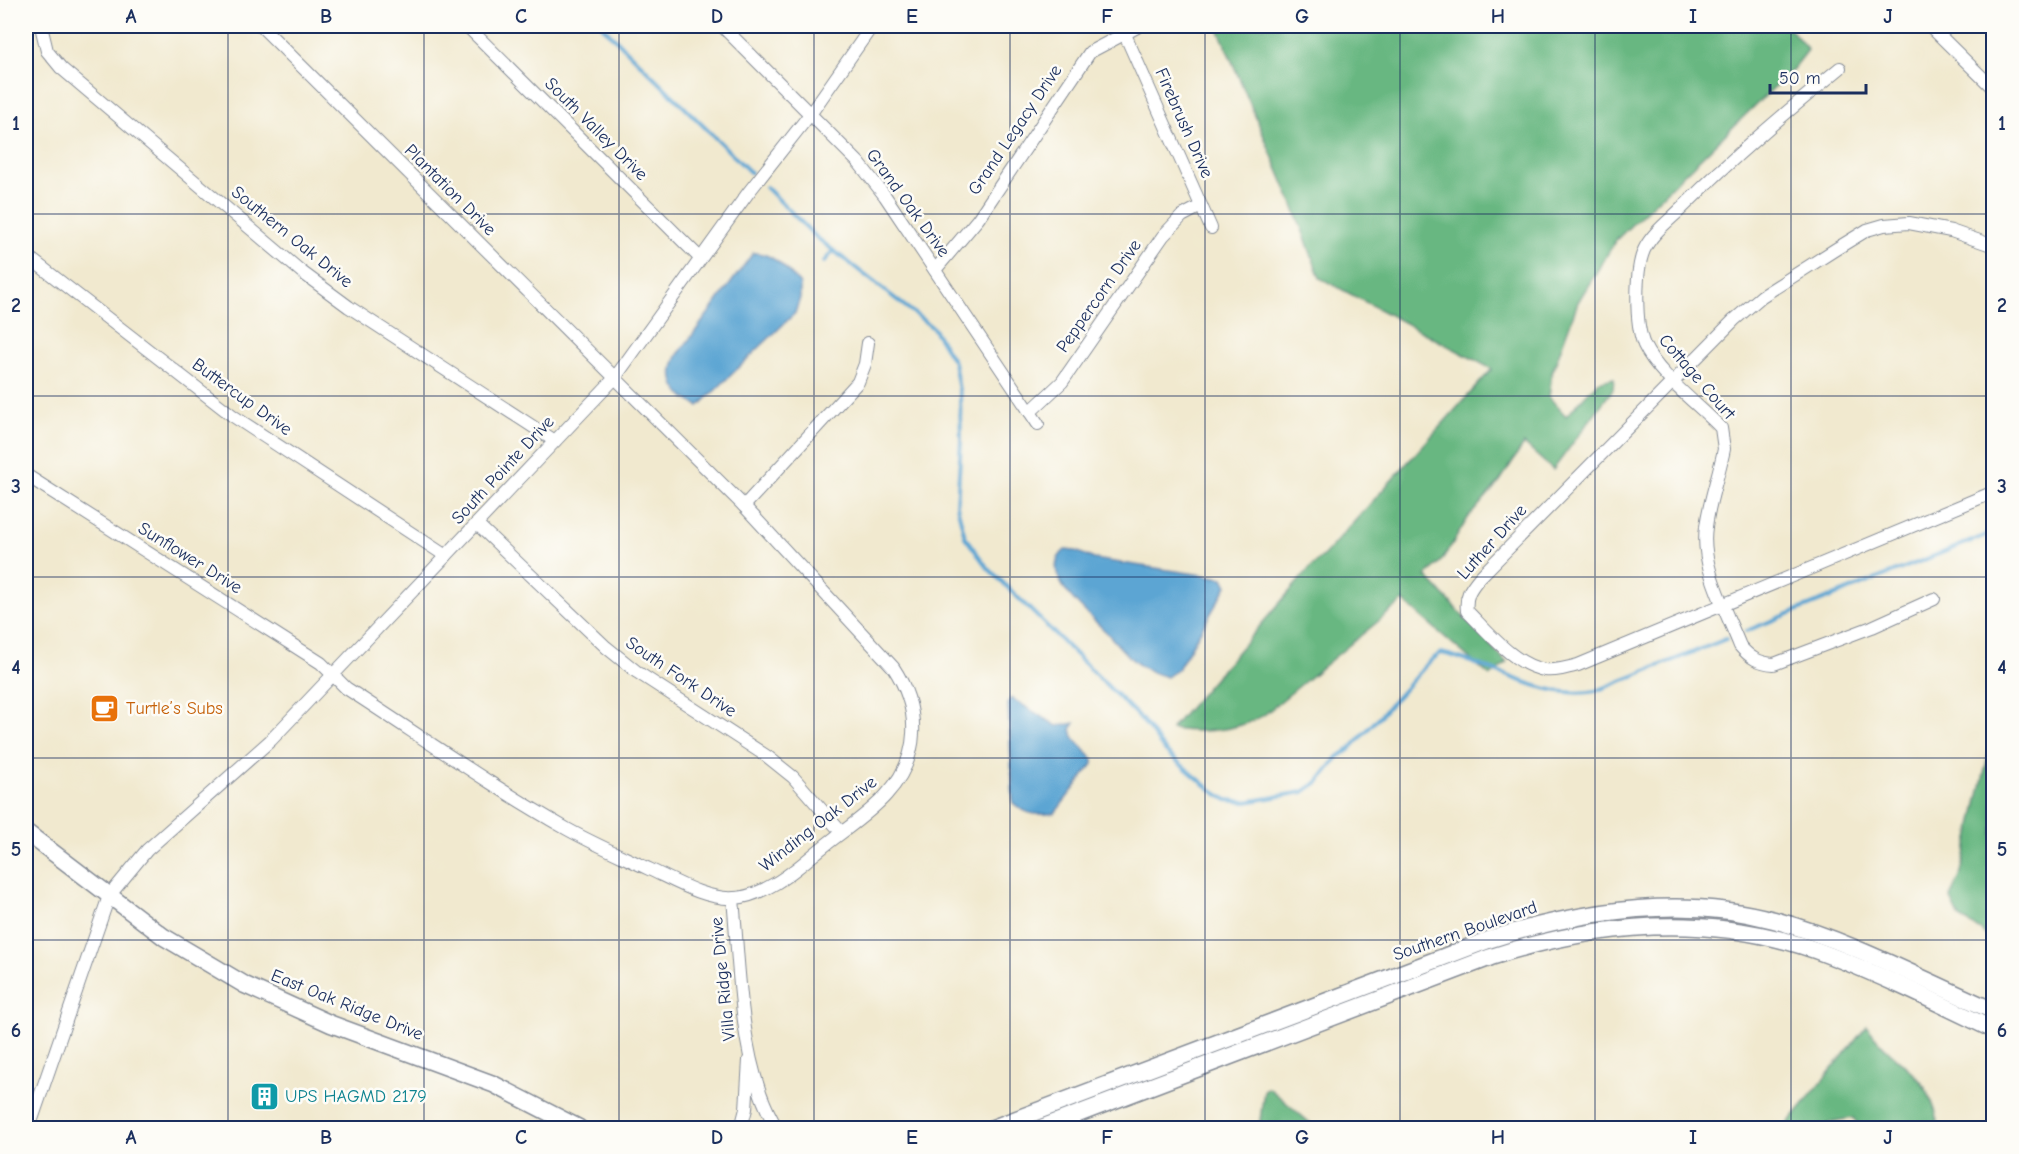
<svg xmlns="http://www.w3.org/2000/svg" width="2019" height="1154" font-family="'Comic Neue',sans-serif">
<rect width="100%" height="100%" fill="#fdfcf7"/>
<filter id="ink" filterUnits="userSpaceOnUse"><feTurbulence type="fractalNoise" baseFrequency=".0167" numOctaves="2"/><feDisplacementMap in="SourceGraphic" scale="12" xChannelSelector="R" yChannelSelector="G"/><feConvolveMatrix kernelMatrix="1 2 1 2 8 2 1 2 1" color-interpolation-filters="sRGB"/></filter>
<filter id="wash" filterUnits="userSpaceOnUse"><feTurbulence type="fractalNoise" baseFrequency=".008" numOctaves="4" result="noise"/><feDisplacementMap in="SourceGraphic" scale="24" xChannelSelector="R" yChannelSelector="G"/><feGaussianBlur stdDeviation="1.35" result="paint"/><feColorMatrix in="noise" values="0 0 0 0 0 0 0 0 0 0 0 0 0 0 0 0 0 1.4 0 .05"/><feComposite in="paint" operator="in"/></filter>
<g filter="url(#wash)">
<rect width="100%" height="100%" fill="#f1e9cf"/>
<g fill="#68b781" stroke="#427370" stroke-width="1.5">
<path d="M1217,26H1777L1792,31L1808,50L1794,68L1616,240L1578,302L1552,373L1549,397L1566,416L1598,382L1614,378L1613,389L1553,470L1524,444L1500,481L1468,518L1443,559L1426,576L1507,663L1490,676L1403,601L1264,715C1233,732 1206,733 1171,729L1309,569L1325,554L1492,369L1320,278L1293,205Z"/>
<polygon points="1993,735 1993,943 1981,930 1960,918 1950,897 1960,877"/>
<path d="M1867,1026C1895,1068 1925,1065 1938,1121L1935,1128H1861L1853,1118L1830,1122L1824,1128H1784Z"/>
<polygon points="1269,1088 1316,1128 1259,1128 1264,1091"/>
</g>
<g fill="#5ca5d3" stroke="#3c6a98" stroke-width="1.5">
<path d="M753,253C774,252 787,271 800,284V298L795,313L699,406C676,396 666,380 677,356Z"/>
<path d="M1065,550L1076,551L1094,559L1223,578L1227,586L1178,669L1167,677C1156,674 1147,671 1138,664C1124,655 1114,639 1102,628C1087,612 1036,574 1065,550Z"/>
<path d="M1011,698L1057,726L1075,723L1071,729L1073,737L1093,759V764L1055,813C1037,816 1027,815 1013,803L1008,702Z"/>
</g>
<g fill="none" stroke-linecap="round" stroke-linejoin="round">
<g stroke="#5ca5d3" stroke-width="4">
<polyline points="602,26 751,173"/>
<path d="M766,187L816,237L933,328L954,362L960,396L961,441L957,506L965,537L987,567L1142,720L1166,752L1214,792L1227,800L1246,802L1303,792L1318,782L1338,757L1350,749L1430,661L1441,653C1492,664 1544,701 1596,691L1726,639"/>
<polyline points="824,262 833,251"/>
<polyline points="1746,631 1994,532"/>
</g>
</g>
</g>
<g filter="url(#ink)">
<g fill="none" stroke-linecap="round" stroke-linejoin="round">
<defs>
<g id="minor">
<polyline points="41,26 47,51 61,68 303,273 349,307 555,441"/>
<polyline points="467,26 700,258"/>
<polyline points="722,26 859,163 885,196 1038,424"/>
<polyline points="1933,29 1994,89"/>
<polyline points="1124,32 1211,228"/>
<path d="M1840,68C1784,114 1734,156 1683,207C1670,220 1652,233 1644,250C1635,271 1635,324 1644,345C1658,375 1697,403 1721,428L1724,449C1719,475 1709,501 1706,527C1700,566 1726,610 1740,646C1750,658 1759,663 1774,664L1872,627L1934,599"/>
<path d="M1994,246L1951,231L1909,223L1884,225L1867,230L1836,249L1762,296L1734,320L1479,578C1470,589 1465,596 1467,611C1488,632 1515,666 1545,670C1556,671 1567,668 1578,665L1994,492"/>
<polyline points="26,255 233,416 446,556"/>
<polyline points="935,270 978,219 1090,52 1139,26"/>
<polyline points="1030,412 1062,382 1163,236 1182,216 1201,206"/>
<path d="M26,475L321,663L346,688C419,735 491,786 567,829C594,844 622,856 649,869C673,880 706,900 734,898C748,898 764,890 776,883C793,873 808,859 823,847C844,830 868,815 886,795C921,757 921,709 893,667L744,506L261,26"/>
<polyline points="744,506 858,382 865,364 868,343"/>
<polyline points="477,524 606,647 637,672 768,757 793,777 841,832"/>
<path d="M733,899C740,969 739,1068 777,1128"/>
<polyline points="29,1128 109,896 147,850 271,740 614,379 748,193 811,113 872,26"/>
<polyline points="741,1128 746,1109 749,1060"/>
</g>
<g id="secondary">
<polyline points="26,832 164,937 245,985 331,1024 493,1084 579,1128"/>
<path d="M993,1128L1491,939C1580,911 1682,895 1774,920C1851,941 1921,979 1994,1011"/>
<path d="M1041,1128L1491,957C1602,921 1720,912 1831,956C1886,977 1940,1004 1994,1030"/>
</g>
</defs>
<use href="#minor" stroke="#868c96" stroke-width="14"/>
<use href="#secondary" stroke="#868c96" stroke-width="19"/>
<use href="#minor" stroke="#fff" stroke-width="12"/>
<use href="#secondary" stroke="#fff" stroke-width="16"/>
</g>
</g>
<path fill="none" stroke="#1b2f5e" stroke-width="1.5" stroke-opacity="0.55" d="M228,26V1128M424,26V1128M619,26V1128M814,26V1128M1010,26V1128M1205,26V1128M1400,26V1128M1595,26V1128M1791,26V1128M26,214H1994M26,396H1994M26,577H1994M26,758H1994M26,940H1994"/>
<defs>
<symbol id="cafe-square" viewBox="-11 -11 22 22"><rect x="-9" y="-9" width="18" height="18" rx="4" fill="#e8710a" stroke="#fdfcf7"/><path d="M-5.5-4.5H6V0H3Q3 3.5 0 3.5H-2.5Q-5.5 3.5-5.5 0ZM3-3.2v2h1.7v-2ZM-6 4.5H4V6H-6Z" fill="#fff"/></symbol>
<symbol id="building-square" viewBox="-11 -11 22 22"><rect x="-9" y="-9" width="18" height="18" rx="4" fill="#0f9aa8" stroke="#fdfcf7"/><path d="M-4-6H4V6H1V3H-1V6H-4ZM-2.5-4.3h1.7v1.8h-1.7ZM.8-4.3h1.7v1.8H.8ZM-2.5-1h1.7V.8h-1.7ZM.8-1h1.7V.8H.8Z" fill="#fff"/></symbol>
</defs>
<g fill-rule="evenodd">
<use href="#cafe-square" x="88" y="692" width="33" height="33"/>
<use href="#building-square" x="248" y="1080" width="33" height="33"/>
</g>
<g text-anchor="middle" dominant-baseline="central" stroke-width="5" stroke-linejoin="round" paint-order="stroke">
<g font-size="18" fill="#1b2f5e" stroke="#fdfcf7">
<text transform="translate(1184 123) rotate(66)">Firebrush Drive</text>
<text transform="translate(596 129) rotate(45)">South Valley Drive</text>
<text transform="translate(1015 130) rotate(-56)">Grand Legacy Drive</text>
<text transform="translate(450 190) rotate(45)">Plantation Drive</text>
<text transform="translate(908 203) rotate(54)">Grand Oak Drive</text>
<text transform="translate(292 237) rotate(39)">Southern Oak Drive</text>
<text transform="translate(1099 296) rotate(-55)">Peppercorn Drive</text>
<text transform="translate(1697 377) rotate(49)">Cottage Court</text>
<text transform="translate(242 397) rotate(36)">Buttercup Drive</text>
<text transform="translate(503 470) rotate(-47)">South Pointe Drive</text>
<text transform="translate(1492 542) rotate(-48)">Luther Drive</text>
<text transform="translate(190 558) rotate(32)">Sunflower Drive</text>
<text transform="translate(681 677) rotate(34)">South Fork Drive</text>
<text transform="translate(818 824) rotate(-38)">Winding Oak Drive</text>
<text transform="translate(1465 931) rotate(-19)">Southern Boulevard</text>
<text transform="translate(723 979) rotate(-96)">Villa Ridge Drive</text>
<text transform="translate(347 1005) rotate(22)">East Oak Ridge Drive</text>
</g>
<g font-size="18" fill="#c56008" stroke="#fdfcf7" text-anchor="start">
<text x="126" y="708">Turtle’s Subs</text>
</g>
<g font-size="18" fill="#0d838f" stroke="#fdfcf7" text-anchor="start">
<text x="285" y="1096">UPS HAGMD 2179</text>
</g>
</g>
<rect width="2019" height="1154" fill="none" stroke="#fdfcf7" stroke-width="66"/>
<path d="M1770 84v9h96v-9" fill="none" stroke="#1b2f5e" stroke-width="3"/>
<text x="1779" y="84" font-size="18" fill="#1b2f5e" stroke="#fdfcf7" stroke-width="4.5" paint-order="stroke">50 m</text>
<rect x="33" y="33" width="1953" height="1088" fill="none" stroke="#1b2f5e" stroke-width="2"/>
<g font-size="20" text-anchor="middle" font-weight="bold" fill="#1b2f5e">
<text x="131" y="23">A</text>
<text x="326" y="23">B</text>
<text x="521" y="23">C</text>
<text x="717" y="23">D</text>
<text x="912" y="23">E</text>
<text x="1107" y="23">F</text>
<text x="1302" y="23">G</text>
<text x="1498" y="23">H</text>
<text x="1693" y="23">I</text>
<text x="1888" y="23">J</text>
<text x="16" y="130">1</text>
<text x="2002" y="130">1</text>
<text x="16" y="312">2</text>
<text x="2002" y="312">2</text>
<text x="16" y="493">3</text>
<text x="2002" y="493">3</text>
<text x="16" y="674">4</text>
<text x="2002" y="674">4</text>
<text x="16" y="856">5</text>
<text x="2002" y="856">5</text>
<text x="16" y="1037">6</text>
<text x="2002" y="1037">6</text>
<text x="131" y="1144">A</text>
<text x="326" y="1144">B</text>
<text x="521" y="1144">C</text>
<text x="717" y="1144">D</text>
<text x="912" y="1144">E</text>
<text x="1107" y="1144">F</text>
<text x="1302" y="1144">G</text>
<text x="1498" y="1144">H</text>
<text x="1693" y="1144">I</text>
<text x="1888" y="1144">J</text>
</g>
</svg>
